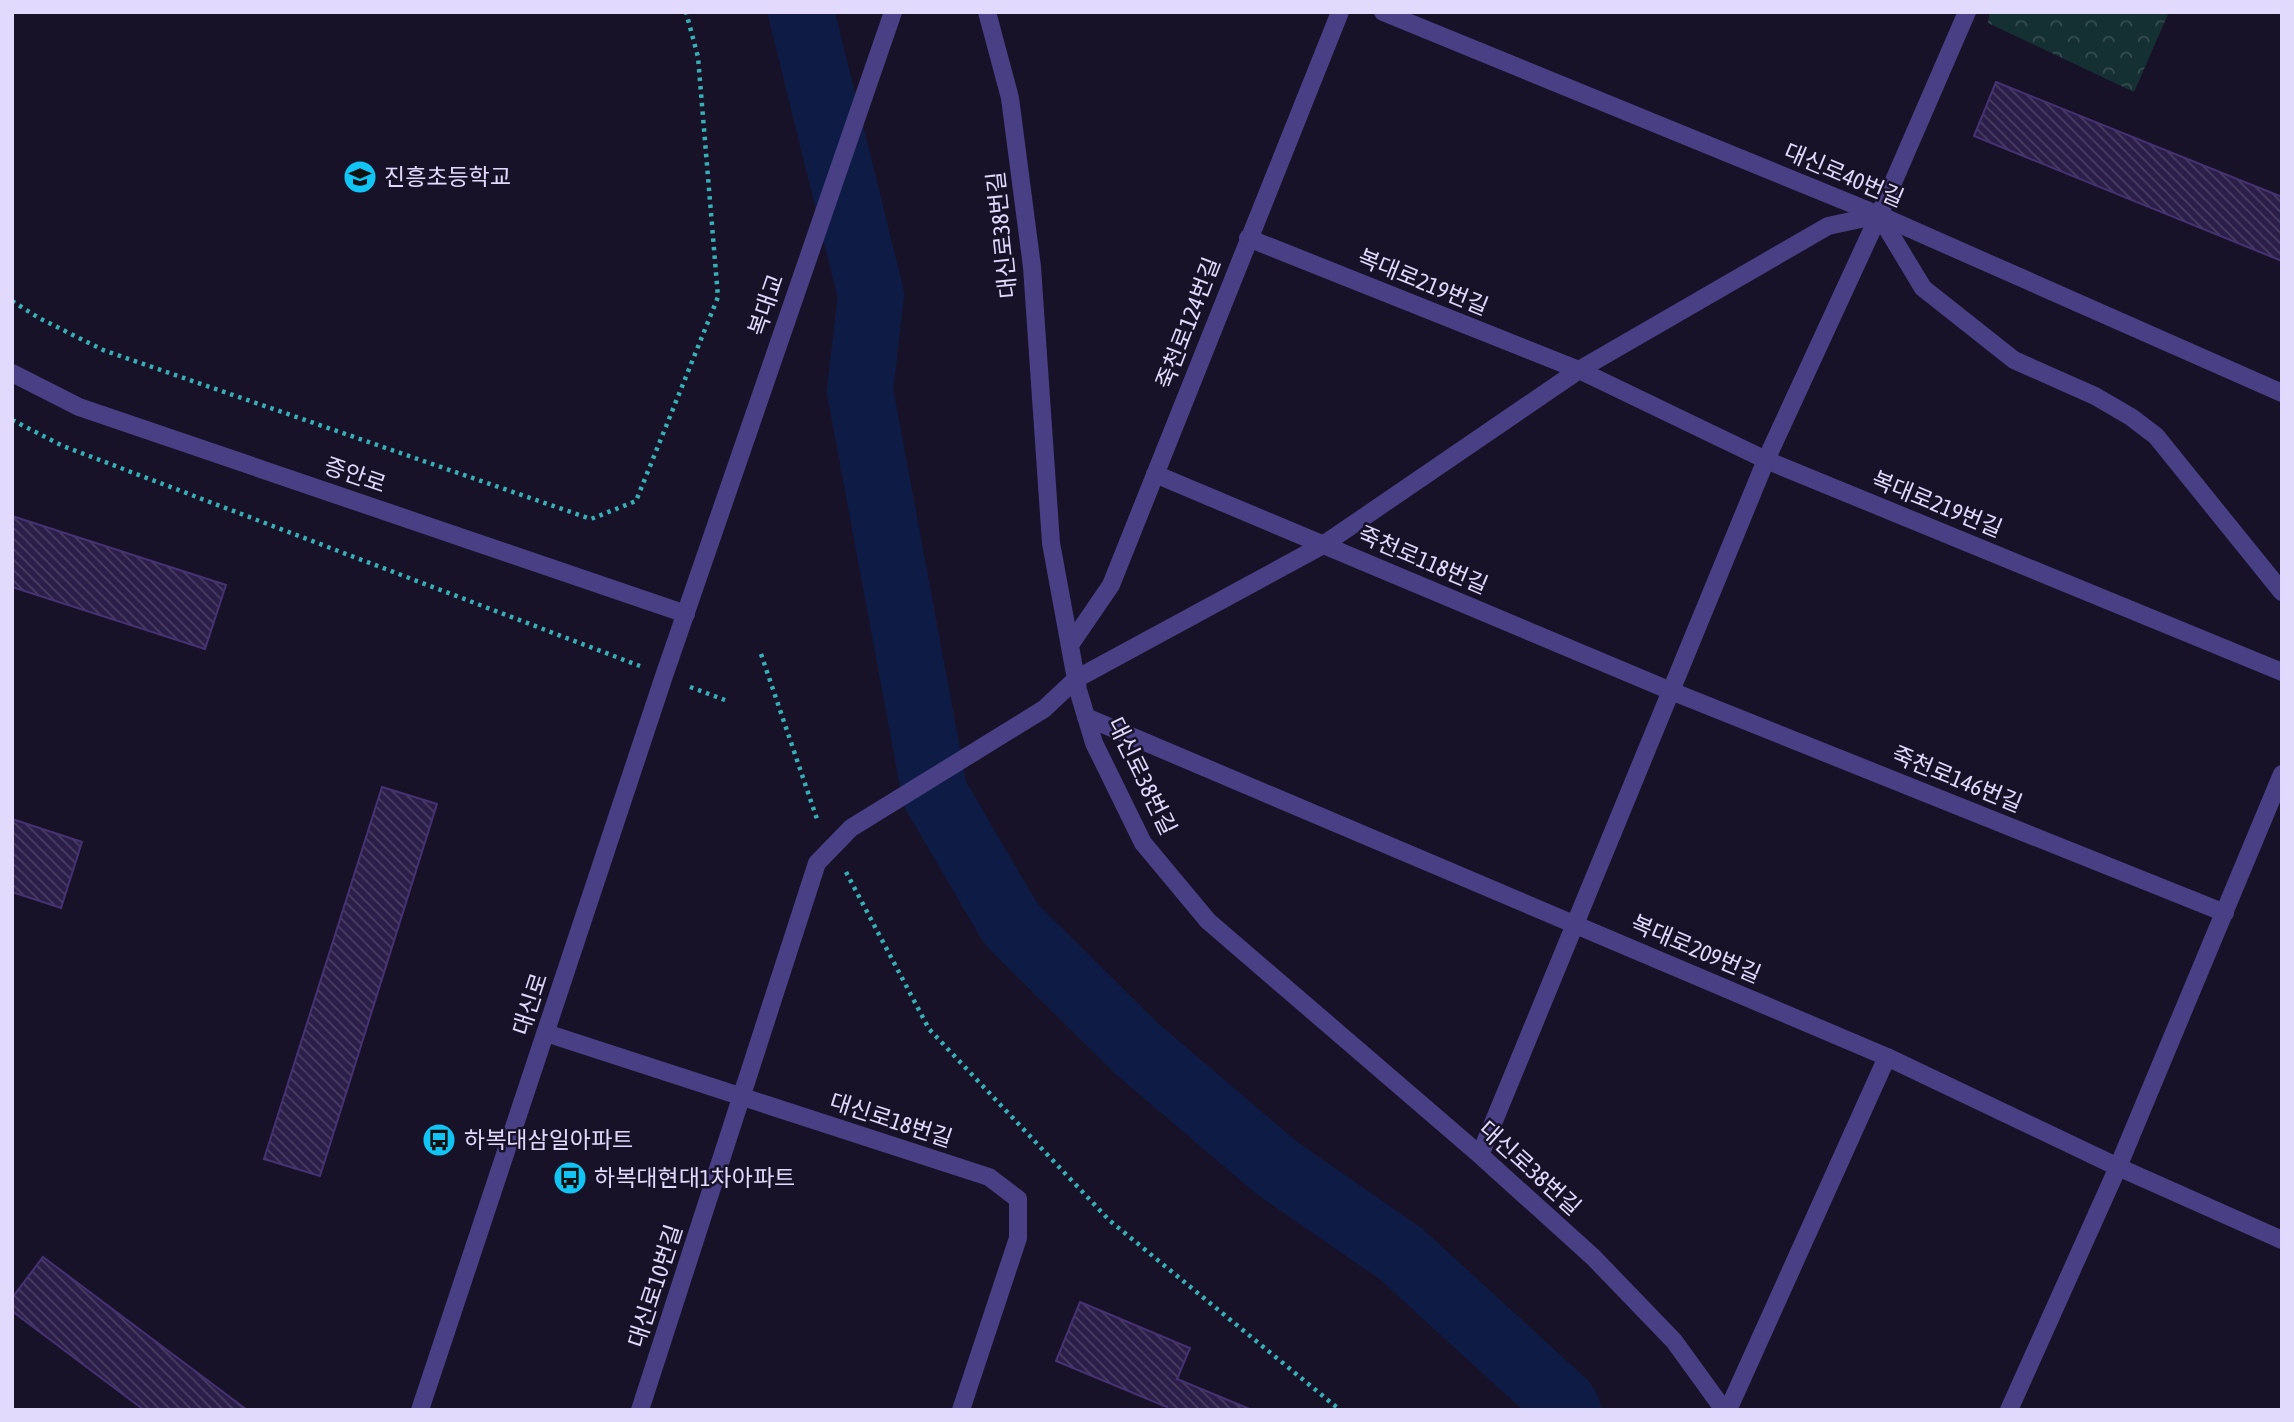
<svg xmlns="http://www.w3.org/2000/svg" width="2294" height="1422" font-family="'Asap Condensed','Noto Sans KR',sans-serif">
<defs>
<pattern id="park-crowns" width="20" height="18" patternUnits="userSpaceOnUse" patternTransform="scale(1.75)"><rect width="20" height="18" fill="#153032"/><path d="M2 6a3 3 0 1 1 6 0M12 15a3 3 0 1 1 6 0" fill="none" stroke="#374d51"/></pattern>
<pattern id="building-back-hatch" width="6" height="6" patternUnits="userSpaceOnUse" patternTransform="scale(1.75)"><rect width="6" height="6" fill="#2b1e48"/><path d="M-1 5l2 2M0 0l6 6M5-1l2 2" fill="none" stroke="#493e63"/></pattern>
</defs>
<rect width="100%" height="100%" fill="#181228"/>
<polygon fill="url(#park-crowns)" points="1990,12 2169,12 2134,92 1988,23"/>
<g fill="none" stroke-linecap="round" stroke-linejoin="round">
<polyline stroke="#0e1c45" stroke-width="66" points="801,12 871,295 860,391 935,794 1011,924 1136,1048 1277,1168 1401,1254 1564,1403 1568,1410"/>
</g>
<g fill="url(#building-back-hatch)" stroke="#463273" stroke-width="2">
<polygon points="1996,82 2282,197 2282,261 1974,136"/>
<polygon points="12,516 226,585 205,649 12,587"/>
<polygon points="382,787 437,804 320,1176 264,1159"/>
<polygon points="12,819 82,842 61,908 12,892"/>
<polygon points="43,1257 247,1410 144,1410 12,1311 12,1298"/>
<polygon points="1080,1302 1190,1348 1177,1379 1252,1410 1166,1410 1167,1407 1056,1361"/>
</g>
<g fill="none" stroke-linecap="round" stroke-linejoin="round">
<g stroke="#37afb5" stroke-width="4.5" stroke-dasharray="3.5 5" stroke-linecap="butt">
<polyline points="12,301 39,318 103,350 591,519 636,501 718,297 698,57 686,12"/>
<polyline points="12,420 63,446 640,666"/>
<polyline points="761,654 818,822"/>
<polyline points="690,687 725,700"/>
<polyline points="846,872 929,1029 1109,1220 1340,1410"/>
</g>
<g stroke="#493f85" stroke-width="18">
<polyline points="987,12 1010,98 1032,267 1051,543 1078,690 1094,743 1143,843 1208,921 1480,1155 1593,1257 1674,1341 1724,1410"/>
<polyline points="1383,12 1879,215 2282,393"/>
<polyline points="1579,370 1828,226 1879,215 1923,288 2014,360 2095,396 2131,417 2156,436 2282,592"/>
<polyline points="1579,370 1766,460 2282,672"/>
<polyline points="12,373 79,407 686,614"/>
<polyline points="1155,474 1671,691 2225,913"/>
<polyline points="1070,645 1111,585 1340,12"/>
<polyline points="1086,717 1887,1057 2118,1167 2282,1240"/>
<polyline points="546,1033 989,1177 1018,1199 1018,1238 961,1410"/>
<polyline points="1480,1155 1766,460 1879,215 1967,12"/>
<polyline points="420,1410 664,676 893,12"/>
<polyline points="640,1410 817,863 851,828 1044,709 1076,679 1323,545 1579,370 1248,238"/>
<polyline points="1728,1410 1887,1057"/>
<polyline points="2009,1410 2118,1167 2282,774"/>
</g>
</g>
<defs>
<symbol id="school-disc" viewBox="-11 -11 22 22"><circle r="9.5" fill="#11c4f3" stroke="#181228"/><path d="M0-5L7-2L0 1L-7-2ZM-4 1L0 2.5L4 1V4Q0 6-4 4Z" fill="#111"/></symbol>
<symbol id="bus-disc" viewBox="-11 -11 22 22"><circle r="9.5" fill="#11c4f3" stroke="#181228"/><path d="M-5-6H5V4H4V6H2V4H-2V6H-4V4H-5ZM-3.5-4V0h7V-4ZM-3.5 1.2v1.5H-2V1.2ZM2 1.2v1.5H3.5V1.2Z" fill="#111"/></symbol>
</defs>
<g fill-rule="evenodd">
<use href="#school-disc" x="341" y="158" width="38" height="38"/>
<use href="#bus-disc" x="420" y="1121" width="38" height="38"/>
<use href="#bus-disc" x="551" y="1159" width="38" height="38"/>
</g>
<g text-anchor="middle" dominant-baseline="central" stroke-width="5" stroke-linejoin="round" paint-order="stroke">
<g font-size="23" fill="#e2dafd" stroke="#181228">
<text transform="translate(1844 175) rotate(23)">대신로40번길</text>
<text transform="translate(1002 235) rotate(-96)">대신로38번길</text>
<text transform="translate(1423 282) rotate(22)">복대로219번길</text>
<text transform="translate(766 305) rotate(-71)">복대교</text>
<text transform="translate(1188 323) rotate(-69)">죽천로124번길</text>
<text transform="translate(355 475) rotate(19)">증안로</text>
<text transform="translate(1937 504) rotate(22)">복대로219번길</text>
<text transform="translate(1423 560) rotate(23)">죽천로118번길</text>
<text transform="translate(1142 776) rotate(64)">대신로38번길</text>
<text transform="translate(1957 779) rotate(22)">죽천로146번길</text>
<text transform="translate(1696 949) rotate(23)">복대로209번길</text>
<text transform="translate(530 1004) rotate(-72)">대신로</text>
<text transform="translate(891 1120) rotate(18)">대신로18번길</text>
<text transform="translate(1530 1168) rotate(42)">대신로38번길</text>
<text transform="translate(655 1286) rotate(-72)">대신로10번길</text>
</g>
<g font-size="23" fill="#e2dafd" stroke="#181228" text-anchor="start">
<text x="384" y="177">진흥초등학교</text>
<text x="464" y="1140">하복대삼일아파트</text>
<text x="594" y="1178">하복대현대1차아파트</text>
</g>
</g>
<rect width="2294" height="1422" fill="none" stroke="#e2dafd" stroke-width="28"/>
</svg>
